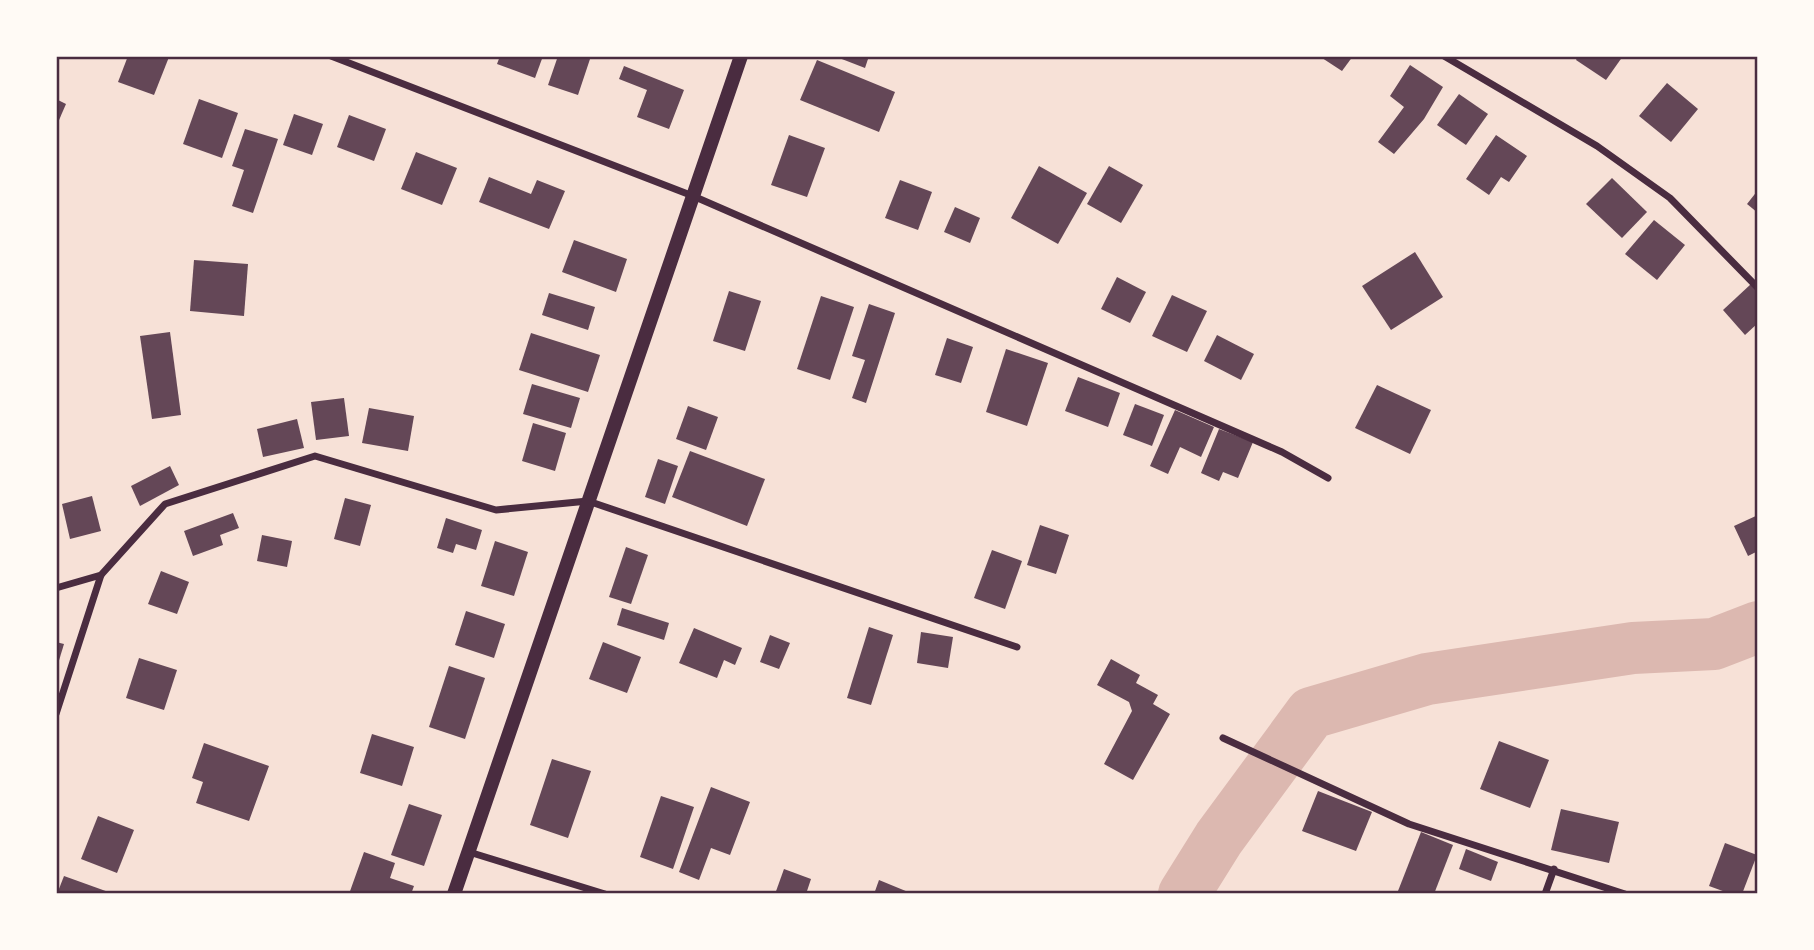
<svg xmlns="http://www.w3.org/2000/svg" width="1814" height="950" font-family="'PT Sans Narrow',sans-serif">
<rect width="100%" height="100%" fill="#f7e1d7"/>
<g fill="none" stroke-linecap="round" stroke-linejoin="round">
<polyline stroke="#dcb8b0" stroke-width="52" points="1184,894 1219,838 1311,713 1427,679 1633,648 1714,644 1758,627"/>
</g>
<g fill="#644757">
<polygon points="128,56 169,57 154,95 118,82"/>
<polygon points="500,56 543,56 535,78 497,64"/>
<polygon points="558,56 591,56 578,95 548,85"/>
<polygon points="834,56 869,56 865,68"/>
<polygon points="1319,56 1353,56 1342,71"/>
<polygon points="1578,56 1623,56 1606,80 1576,60"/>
<polygon points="817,60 895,92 879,132 800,100"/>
<polygon points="1410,65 1443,87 1424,119 1394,154 1378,142 1404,107 1390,96"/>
<polygon points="624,66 684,90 669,129 637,117 647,90 619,79"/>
<polygon points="1667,83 1698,109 1671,142 1639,116"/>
<polygon points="1459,94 1488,114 1466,145 1437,125"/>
<polygon points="56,99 66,104 56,127"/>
<polygon points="199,99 238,113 222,158 183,144"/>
<polygon points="294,114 323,124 312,155 283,145"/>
<polygon points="349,115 386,129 374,161 337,147"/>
<polygon points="245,129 278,139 253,213 232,206 244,170 232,166"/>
<polygon points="789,135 825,148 807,197 771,185"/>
<polygon points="1496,135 1527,156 1509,182 1501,177 1489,195 1466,179"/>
<polygon points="416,152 457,168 442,205 401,189"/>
<polygon points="1039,166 1087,193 1058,244 1011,218"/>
<polygon points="1109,166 1143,185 1121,223 1087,204"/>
<polygon points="489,177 531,194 537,180 565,191 549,229 479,202"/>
<polygon points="1612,178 1647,212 1622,238 1586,204"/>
<polygon points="900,180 932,192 918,230 885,218"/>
<polygon points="1758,190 1758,213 1747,204"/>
<polygon points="955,207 980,218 970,243 944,232"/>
<polygon points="1654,220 1685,245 1657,280 1625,254"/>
<polygon points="574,240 627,259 616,292 562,272"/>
<polygon points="1415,252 1443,297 1391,330 1362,286"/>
<polygon points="194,260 248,264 244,316 190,311"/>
<polygon points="1117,277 1146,292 1130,323 1101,309"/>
<polygon points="1751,284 1758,292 1758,323 1745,335 1723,310"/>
<polygon points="729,291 761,301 745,351 713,341"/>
<polygon points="549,293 595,307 588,330 542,315"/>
<polygon points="1172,295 1207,311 1187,352 1152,336"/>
<polygon points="821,296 854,307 830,380 797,369"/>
<polygon points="869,304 895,313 866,403 852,398 865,360 852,356"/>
<polygon points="170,332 181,415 152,419 140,336"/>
<polygon points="531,333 600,355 588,392 519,370"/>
<polygon points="1217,335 1254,354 1241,380 1204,361"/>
<polygon points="947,338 973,347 961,383 935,375"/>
<polygon points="1006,349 1048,363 1027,426 986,412"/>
<polygon points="1078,377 1120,393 1108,427 1065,411"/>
<polygon points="532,384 580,398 571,428 523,414"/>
<polygon points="1377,385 1431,410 1410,454 1355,428"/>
<polygon points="344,398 349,436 316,440 311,402"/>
<polygon points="1135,404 1164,415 1152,446 1123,435"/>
<polygon points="688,406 718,417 706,450 676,439"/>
<polygon points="369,408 414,416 408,451 362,443"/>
<polygon points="1175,410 1214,427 1201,457 1180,447 1168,474 1150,466"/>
<polygon points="297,419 304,448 263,457 257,429"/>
<polygon points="533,423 566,433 555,471 522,461"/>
<polygon points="1219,429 1253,442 1238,478 1223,472 1219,481 1201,473"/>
<polygon points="690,451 765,479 747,526 672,497"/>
<polygon points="658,459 678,466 665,504 645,497"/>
<polygon points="170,466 179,485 140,506 131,486"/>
<polygon points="92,496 101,531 70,539 62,504"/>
<polygon points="345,498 371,505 360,546 334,539"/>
<polygon points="233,513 239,528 220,535 223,545 193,556 184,531"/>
<polygon points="1758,515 1758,551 1748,556 1734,526"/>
<polygon points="446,518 482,530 476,550 456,544 453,553 437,548"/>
<polygon points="1040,525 1069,535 1056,574 1027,565"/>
<polygon points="262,535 292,541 287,567 257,561"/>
<polygon points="495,541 528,552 514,596 481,586"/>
<polygon points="626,547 648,555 631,604 609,597"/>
<polygon points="992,550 1022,561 1005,609 974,598"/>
<polygon points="161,571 189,582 177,614 148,604"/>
<polygon points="622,608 669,623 664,640 617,625"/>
<polygon points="466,611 505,624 494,658 455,645"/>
<polygon points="869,627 893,635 871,705 847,698"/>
<polygon points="694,628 742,648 735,665 724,660 717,678 679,663"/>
<polygon points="921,632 953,637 948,668 917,663"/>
<polygon points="770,635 790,643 779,669 760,662"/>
<polygon points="56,642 64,644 57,667 56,667"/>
<polygon points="603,642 641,657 627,693 589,679"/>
<polygon points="139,658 177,670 164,710 126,698"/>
<polygon points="1111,659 1140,675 1136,683 1158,695 1153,704 1170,714 1133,780 1104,764 1132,711 1129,702 1097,685"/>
<polygon points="449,666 485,678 465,739 429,727"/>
<polygon points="372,734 414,747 402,786 360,773"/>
<polygon points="1499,741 1549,760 1530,808 1480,789"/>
<polygon points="204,743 269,766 249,821 196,803 203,782 192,778"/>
<polygon points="552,759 591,771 568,838 530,825"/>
<polygon points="711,787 750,802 730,855 711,848 699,880 679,872"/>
<polygon points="1318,791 1372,812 1356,851 1302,831"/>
<polygon points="661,796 694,807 673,869 640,857"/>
<polygon points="409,804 442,815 424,866 391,855"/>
<polygon points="1561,809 1619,822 1609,863 1551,850"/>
<polygon points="98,816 134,830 117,873 81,859"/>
<polygon points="1421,832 1453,845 1434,894 1407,894 1398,891"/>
<polygon points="1725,843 1757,855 1742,894 1731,894 1709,886"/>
<polygon points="1466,849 1498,862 1491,881 1459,869"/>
<polygon points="364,852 395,863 390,878 414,886 411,894 349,894"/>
<polygon points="784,869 811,879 806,894 775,894"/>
<polygon points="64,876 114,894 57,894"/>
<polygon points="879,880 913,894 874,894"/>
</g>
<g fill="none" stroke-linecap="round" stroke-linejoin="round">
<g stroke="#4a2c40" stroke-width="7">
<polyline points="331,56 693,196 1282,452 1328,478"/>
<polyline points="1444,56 1597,146 1670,198 1758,288"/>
<polyline points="56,588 101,575 165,504 315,456 496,510 588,501 1017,647"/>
<polyline points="56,714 101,575"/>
<polyline points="1223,738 1409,824 1625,894"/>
<polyline points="469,852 605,894"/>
<polyline points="1545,894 1554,869"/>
</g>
<polyline stroke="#4a2c40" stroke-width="14" points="454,894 741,56"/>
</g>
<rect width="1814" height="950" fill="none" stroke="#fffaf5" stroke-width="116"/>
<rect x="58" y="58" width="1698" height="834" fill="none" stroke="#4a2c40" stroke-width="2.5"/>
</svg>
